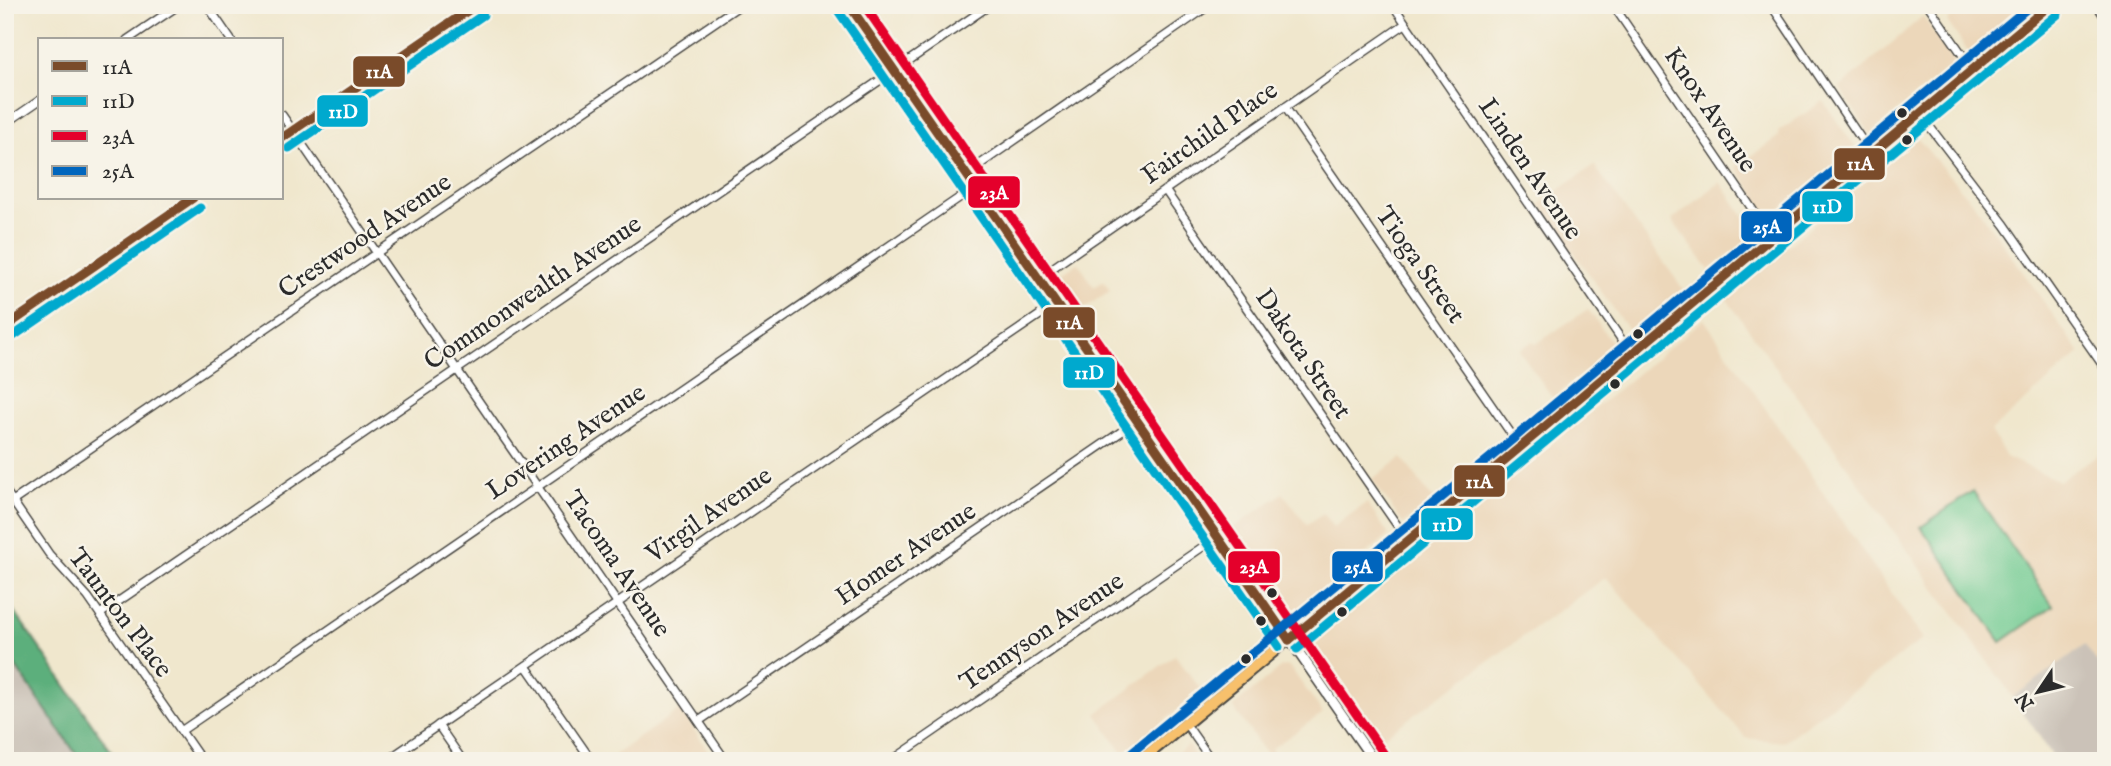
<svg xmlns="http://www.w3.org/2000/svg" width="2111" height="766" font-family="'IM FELL English',serif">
<rect width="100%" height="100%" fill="#f7f3e8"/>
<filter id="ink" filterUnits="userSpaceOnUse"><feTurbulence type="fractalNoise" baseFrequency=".0143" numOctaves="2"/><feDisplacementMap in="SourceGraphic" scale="14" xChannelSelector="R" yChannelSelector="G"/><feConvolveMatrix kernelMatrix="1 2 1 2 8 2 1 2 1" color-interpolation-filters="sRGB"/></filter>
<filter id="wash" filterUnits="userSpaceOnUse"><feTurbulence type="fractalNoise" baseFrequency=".00686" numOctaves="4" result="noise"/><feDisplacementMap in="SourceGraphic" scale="28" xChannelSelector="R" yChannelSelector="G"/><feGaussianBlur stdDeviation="1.57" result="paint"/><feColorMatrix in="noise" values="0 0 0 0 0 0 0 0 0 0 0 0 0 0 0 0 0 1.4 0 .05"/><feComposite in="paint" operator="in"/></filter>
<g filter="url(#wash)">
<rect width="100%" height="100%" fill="#f0e7cd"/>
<g fill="#ecd7ba">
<polygon points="1966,5 2026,5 1970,55 1947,21"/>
<polygon points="1923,16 1954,63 1870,134 1840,88"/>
<polygon points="1823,101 1855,147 1770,218 1736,167 1779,136 1778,132"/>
<polygon points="1917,138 1979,210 2080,353 1991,431 2006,457 2059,481 2106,450 2106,665 2101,668 2085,645 2013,697 1726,298"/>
<polygon points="1594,165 1683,289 1631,334 1540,204"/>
<polygon points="1720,182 1756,233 1709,270 1672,220"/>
<polygon points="1078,262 1094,287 1104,281 1110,291 1081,310 1057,276"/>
<polygon points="1588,309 1615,347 1553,398 1519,350 1533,341 1536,344"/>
<polygon points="1704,319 1923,639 1783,742 1746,738 1606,577 1375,743 1310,646 1410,559"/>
<polygon points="1402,458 1434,501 1403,524 1372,479"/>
<polygon points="1283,493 1307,525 1323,514 1333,527 1367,503 1389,535 1293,614 1233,528"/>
<polygon points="1175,655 1202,691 1123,753 1096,714"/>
<polygon points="1286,666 1290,667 1323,713 1271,749 1279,761 1271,761 1233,707 1281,667"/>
<polygon points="680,709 715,761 606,761"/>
<polygon points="1188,745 1199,761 1168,761"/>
</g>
<g fill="#cbc2b8">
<polygon points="2085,645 2101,668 2106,665 2106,761 2056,761 2013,697"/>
<polygon points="5,651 81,761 5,761"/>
</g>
<polygon fill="#71cb92" stroke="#4e7b5e" stroke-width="2" points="1973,491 2053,606 2001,642 1921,527"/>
<polygon fill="#5caf7c" stroke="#446d54" stroke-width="2" points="5,598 118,761 81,761 5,651"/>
</g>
<g filter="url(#ink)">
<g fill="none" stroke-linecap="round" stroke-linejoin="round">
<defs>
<g id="minor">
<polyline points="207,5 231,40"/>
<polyline points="1393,5 1632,355"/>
<polyline points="1613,5 1772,238"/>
<polyline points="1771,5 1872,155"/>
<polyline points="1928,5 1973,70"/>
<polyline points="127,40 179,5"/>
<polyline points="1285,107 1521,448"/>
<polyline points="1920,114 2005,225 2106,370"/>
<polyline points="282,115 726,761"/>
<polyline points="5,124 40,100"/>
<polyline points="966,174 1210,5"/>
<polyline points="1165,190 1408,541"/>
<polyline points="1038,278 1405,24"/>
<polyline points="5,490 49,554 88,597 202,761"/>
<polyline points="13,501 740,5"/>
<polyline points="100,614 990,5"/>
<polyline points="526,666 592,761"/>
<polyline points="699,721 1137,421"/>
<polyline points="1186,724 1212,761"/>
<polyline points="438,725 463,761"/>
<polyline points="181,731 975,187"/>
<polyline points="386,761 1056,304"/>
<polyline points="891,761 1217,537"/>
</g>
<g id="tertiary">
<polyline points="849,5 1374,761"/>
<polyline points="2098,5 2106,17"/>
<polyline points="282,138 476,5"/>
<polyline points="5,327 193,198"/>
</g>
<polyline id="primary" points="1140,761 1521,448 2050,5"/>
</defs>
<use href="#minor" stroke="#494743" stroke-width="10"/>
<use href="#tertiary" stroke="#494743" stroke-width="12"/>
<use href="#primary" stroke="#494743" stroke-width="14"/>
<use href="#minor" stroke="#fff" stroke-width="7"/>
<use href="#tertiary" stroke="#fff" stroke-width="9"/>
<use href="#primary" stroke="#f7c06c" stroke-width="10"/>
<defs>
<g id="bus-1">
<polyline points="849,5 1289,640"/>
<polyline points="282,138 476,5"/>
<polyline points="5,327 193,198"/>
<polyline points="1289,640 2050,5"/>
</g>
<g id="bus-2">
<polyline points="839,12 1279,647"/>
<polyline points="289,148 483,15"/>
<polyline points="12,337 200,208"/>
<polyline points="1297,649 2058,14"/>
</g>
<polyline id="bus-3" points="864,5 1384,754"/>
<polyline id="bus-4" points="1132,752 1513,439 2031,5"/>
</defs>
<use href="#bus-1" stroke="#f7f3e8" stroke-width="14"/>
<use href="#bus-2" stroke="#f7f3e8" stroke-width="14"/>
<use href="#bus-3" stroke="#f7f3e8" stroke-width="14"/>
<use href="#bus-4" stroke="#f7f3e8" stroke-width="14"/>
<use href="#bus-1" stroke="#7a4b2a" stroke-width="9"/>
<use href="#bus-2" stroke="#00a9ce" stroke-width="9"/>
<use href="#bus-3" stroke="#e4002b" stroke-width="9"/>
<use href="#bus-4" stroke="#0065bd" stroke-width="9"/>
</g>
</g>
<g fill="#2b2b2b" stroke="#f7f3e8" stroke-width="2.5">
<circle cx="1902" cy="113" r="6"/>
<circle cx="1907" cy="140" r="6"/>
<circle cx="1638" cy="334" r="6"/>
<circle cx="1615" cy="384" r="6"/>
<circle cx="1272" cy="593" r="6"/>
<circle cx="1342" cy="612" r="6"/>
<circle cx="1261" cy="621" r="6"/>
<circle cx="1246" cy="659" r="6"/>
</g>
<g text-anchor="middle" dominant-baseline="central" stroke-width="5" stroke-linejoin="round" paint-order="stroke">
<g font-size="26" fill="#2b2b2b" stroke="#f7f3e8">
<text transform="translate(1710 110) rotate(56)">Knox Avenue</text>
<text transform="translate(1210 133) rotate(-35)">Fairchild Place</text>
<text transform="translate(1530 169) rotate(56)">Linden Avenue</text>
<text transform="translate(365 236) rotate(-34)">Crestwood Avenue</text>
<text transform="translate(1420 265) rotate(55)">Tioga Street</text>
<text transform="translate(533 293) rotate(-34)">Commonwealth Avenue</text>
<text transform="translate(1303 354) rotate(56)">Dakota Street</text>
<text transform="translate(566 442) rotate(-34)">Lovering Avenue</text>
<text transform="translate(709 515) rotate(-35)">Virgil Avenue</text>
<text transform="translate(906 554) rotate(-34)">Homer Avenue</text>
<text transform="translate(617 564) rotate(56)">Tacoma Avenue</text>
<text transform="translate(120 613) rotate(53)">Taunton Place</text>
<text transform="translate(1042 632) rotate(-34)">Tennyson Avenue</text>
</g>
</g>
<g stroke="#f7f3e8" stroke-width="2.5">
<rect x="352" y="55" width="54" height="33" rx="7" fill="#7a4b2a"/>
<rect x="316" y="94" width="53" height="34" rx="7" fill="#00a9ce"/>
<rect x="1833" y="147" width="53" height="34" rx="7" fill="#7a4b2a"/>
<rect x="967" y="175" width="54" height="34" rx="7" fill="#e4002b"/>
<rect x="1801" y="190" width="53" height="33" rx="7" fill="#00a9ce"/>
<rect x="1740" y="210" width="53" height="33" rx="7" fill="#0065bd"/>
<rect x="1042" y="306" width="54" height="33" rx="7" fill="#7a4b2a"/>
<rect x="1062" y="356" width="54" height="33" rx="7" fill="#00a9ce"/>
<rect x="1453" y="464" width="53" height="34" rx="7" fill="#7a4b2a"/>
<rect x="1420" y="507" width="54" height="34" rx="7" fill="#00a9ce"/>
<rect x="1331" y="550" width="53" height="33" rx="7" fill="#0065bd"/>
<rect x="1227" y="550" width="54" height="34" rx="7" fill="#e4002b"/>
</g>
<g font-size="19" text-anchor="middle" font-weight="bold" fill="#fff">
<text x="379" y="78">11A</text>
<text x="343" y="118">11D</text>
<text x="1860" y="170">11A</text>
<text x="994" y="199">23A</text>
<text x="1827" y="213">11D</text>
<text x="1767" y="233">25A</text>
<text x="1069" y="329">11A</text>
<text x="1089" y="379">11D</text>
<text x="1479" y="488">11A</text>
<text x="1447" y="531">11D</text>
<text x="1358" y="573">25A</text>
<text x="1254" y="573">23A</text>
</g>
<rect width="2111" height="766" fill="none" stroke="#f7f3e8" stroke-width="28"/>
<rect x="38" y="38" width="245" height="161" fill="#f7f3e8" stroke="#a5a39c" stroke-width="2"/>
<rect x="52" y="61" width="35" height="10" fill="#7a4b2a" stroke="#a5a39c" stroke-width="2"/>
<text x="102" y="74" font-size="21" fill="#2b2b2b">11A</text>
<rect x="52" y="96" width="35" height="10" fill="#00a9ce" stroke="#a5a39c" stroke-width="2"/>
<text x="102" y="108" font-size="21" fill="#2b2b2b">11D</text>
<rect x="52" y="131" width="35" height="10" fill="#e4002b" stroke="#a5a39c" stroke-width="2"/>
<text x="102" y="144" font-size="21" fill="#2b2b2b">23A</text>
<rect x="52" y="166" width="35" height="10" fill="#0065bd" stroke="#a5a39c" stroke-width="2"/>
<text x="102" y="178" font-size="21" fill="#2b2b2b">25A</text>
<g transform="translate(2038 692) rotate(235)" stroke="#f7f3e8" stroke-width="5" paint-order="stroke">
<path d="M0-5L12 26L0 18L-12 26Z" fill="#2b2b2b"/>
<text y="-10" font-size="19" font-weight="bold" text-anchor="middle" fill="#2b2b2b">N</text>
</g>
</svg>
